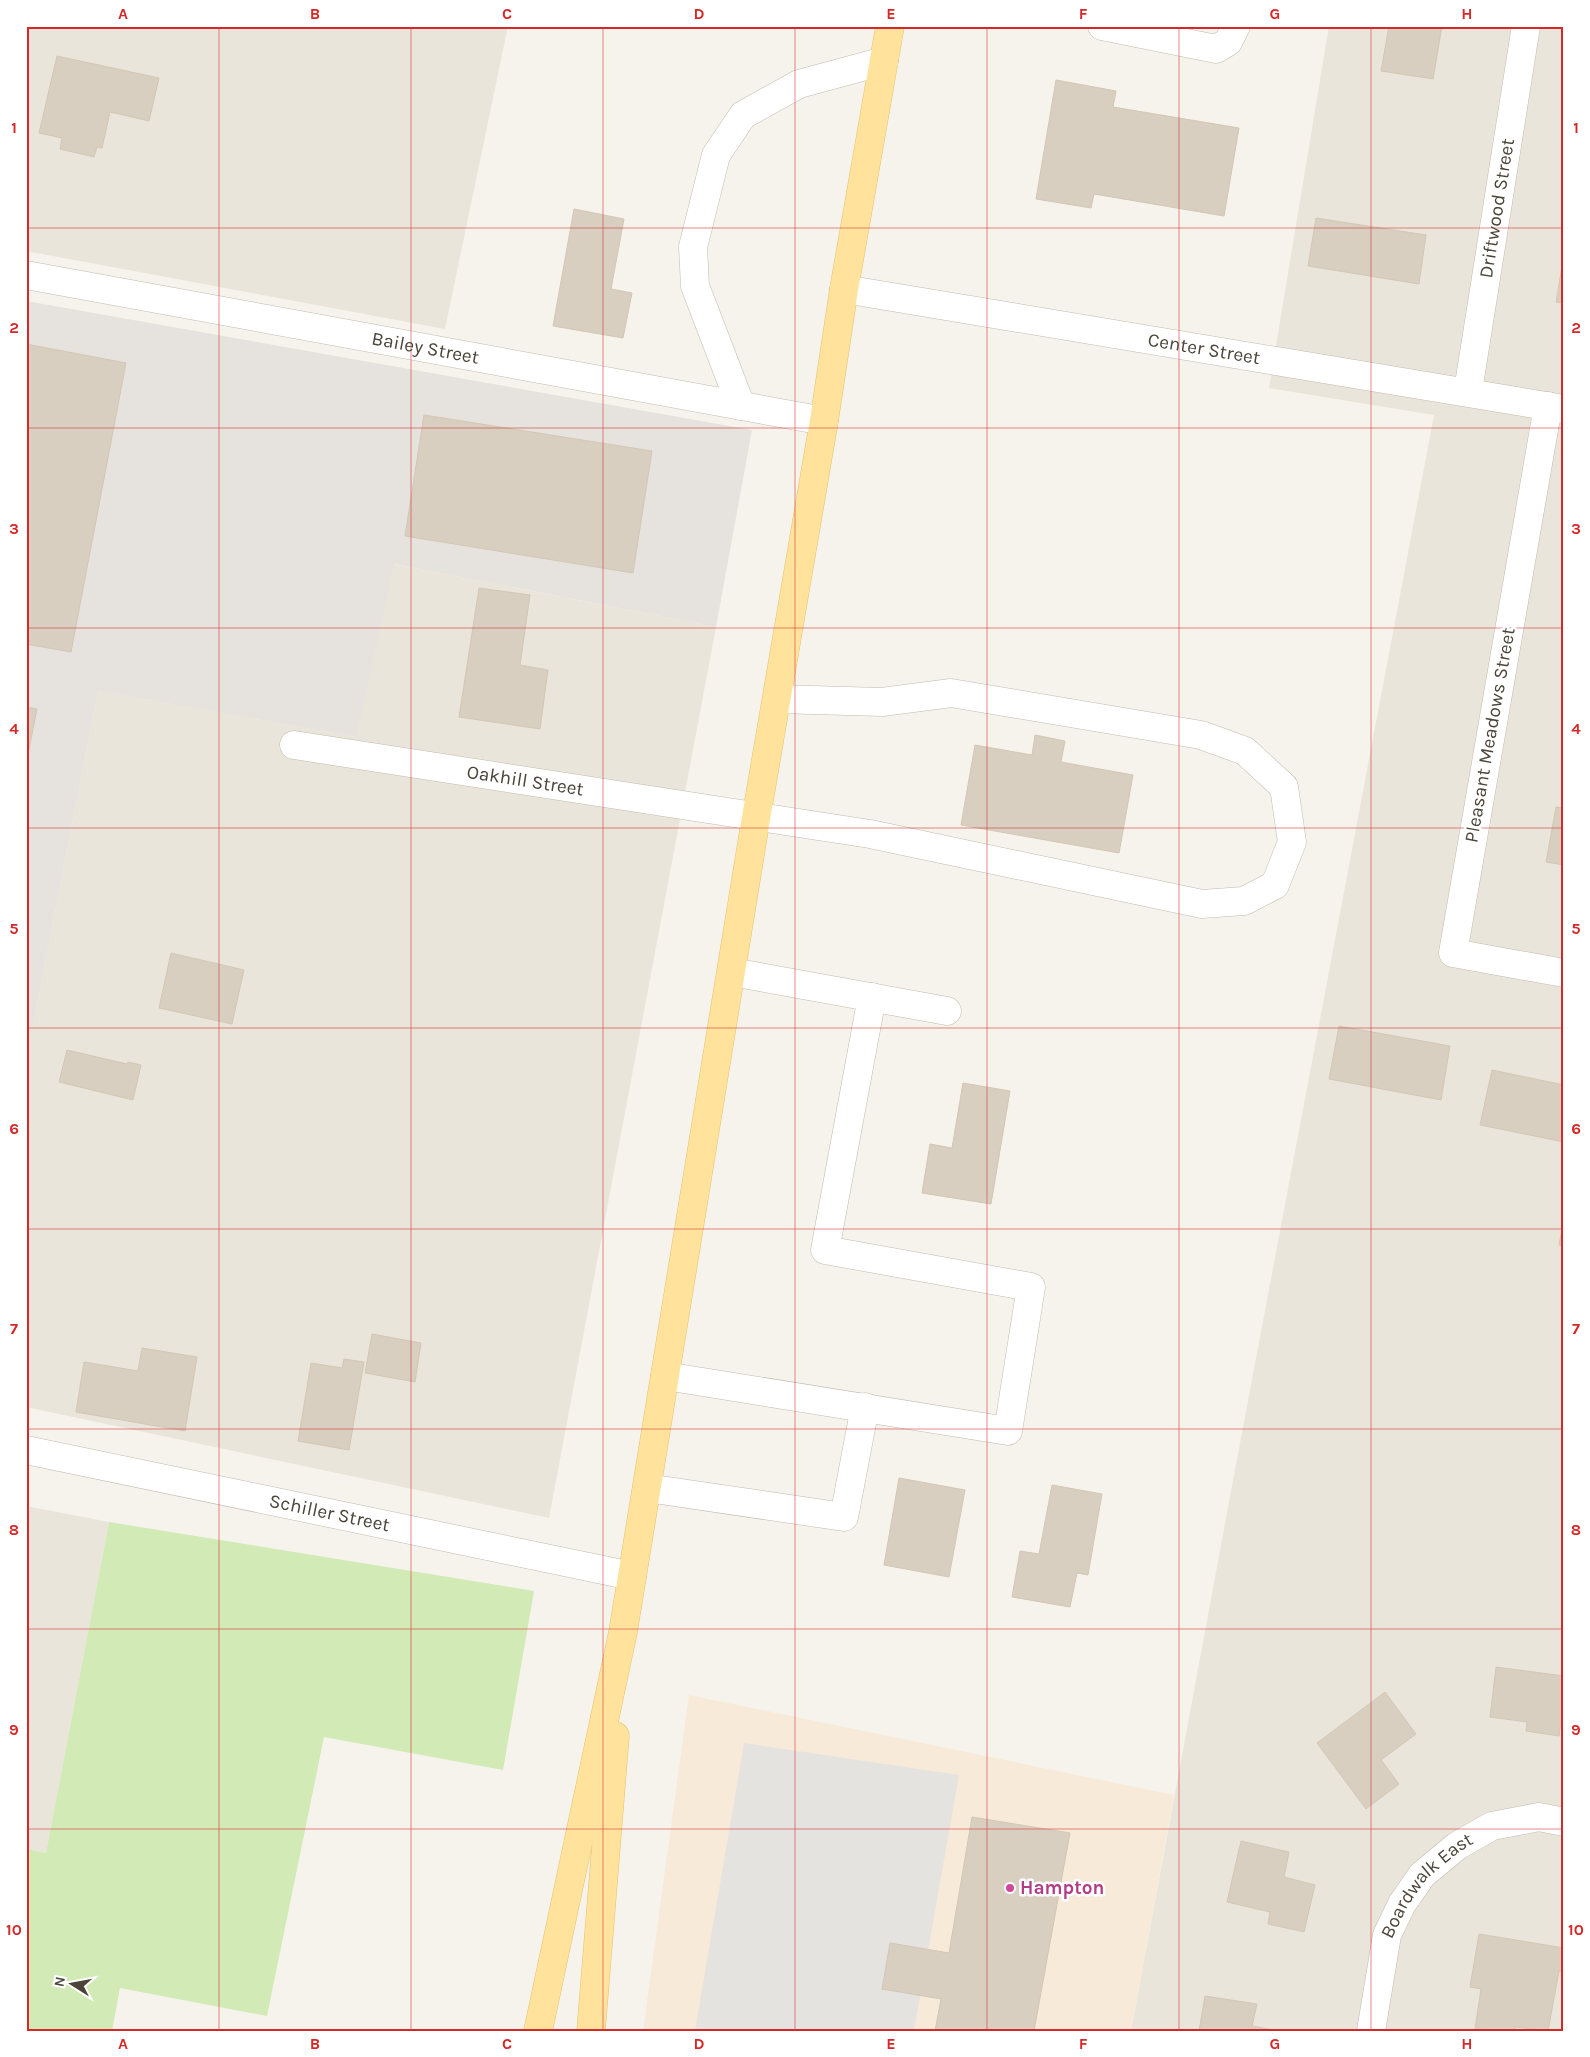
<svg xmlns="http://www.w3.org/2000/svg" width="1590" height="2057" font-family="Karla,sans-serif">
<rect width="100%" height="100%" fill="#f6f3ec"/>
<g fill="#eae5da">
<polygon points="26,26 508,26 445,329 26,251"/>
<polygon points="1329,26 1564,26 1564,2031 1131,2031 1234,1475 1434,415 1269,388"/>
<polygon points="393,564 716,627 549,1518 26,1407 26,1062 98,691 357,737"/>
<polygon points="26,1506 109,1522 46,1853 26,1849"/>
</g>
<polygon fill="#f7ead8" points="689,1695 1174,1795 1131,2031 643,2031"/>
<polygon fill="#e6e2dd" points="26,301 752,430 716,627 394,564 357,737 98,691 26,1062"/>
<polygon fill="#d2eab5" points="109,1522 534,1591 503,1770 324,1737 267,2016 120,1988 112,2031 26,2031 26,1849 46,1853"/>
<polygon fill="#e5e3e0" points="744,1743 959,1775 914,2031 695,2031"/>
<g fill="#d8cfc1" stroke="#d3c7b4">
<polygon points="1389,26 1442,26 1433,79 1381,71"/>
<polygon points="57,56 159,78 149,121 110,112 102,148 97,147 94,157 60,149 62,138 39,133"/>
<polygon points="1056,80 1116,91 1113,107 1239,128 1224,216 1094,194 1091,208 1036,199"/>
<polygon points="574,209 624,219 611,289 632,293 623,338 553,326"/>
<polygon points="1316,218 1426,235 1419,284 1308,266"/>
<polygon points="1564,254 1564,303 1556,302"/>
<polygon points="26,344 126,363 71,652 26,644"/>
<polygon points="424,415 652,451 633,573 405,536"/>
<polygon points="479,588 530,595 520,665 548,670 540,729 459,717"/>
<polygon points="26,707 37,709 26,764"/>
<polygon points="1035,735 1065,741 1061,762 1133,775 1119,853 961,825 975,745 1032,755"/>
<polygon points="1556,807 1564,808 1564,865 1546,862"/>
<polygon points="171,953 244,970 232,1024 159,1008"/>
<polygon points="1339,1026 1450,1046 1441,1100 1329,1079"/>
<polygon points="67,1050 127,1064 128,1062 141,1065 133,1100 59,1082"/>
<polygon points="1492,1070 1564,1085 1564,1142 1480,1125"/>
<polygon points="963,1083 1010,1091 991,1204 922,1193 930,1144 952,1148"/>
<polygon points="1564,1219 1564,1246 1559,1245"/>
<polygon points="372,1334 421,1343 415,1382 365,1373"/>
<polygon points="142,1348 197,1357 185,1431 76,1412 84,1362 138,1371"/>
<polygon points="344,1359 364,1362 349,1450 298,1441 311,1363 342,1368"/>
<polygon points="899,1478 965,1490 949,1577 884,1565"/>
<polygon points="1052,1485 1102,1494 1088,1575 1077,1573 1070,1607 1012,1597 1020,1551 1039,1554"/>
<polygon points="1496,1667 1564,1676 1564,1703 1559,1736 1526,1731 1527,1722 1490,1717"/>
<polygon points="1385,1692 1416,1734 1381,1760 1399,1784 1366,1809 1317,1743"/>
<polygon points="972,1817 1070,1833 1034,2031 935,2031 941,1999 882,1989 890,1943 949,1953"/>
<polygon points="1241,1841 1289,1852 1284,1877 1315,1885 1304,1932 1268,1924 1270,1912 1227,1902"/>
<polygon points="1479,1934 1564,1948 1564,1972 1559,1971 1548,2031 1516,2027 1515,2031 1475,2029 1481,1989 1470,1987"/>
<polygon points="1205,1996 1257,2004 1252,2026 1279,2031 1199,2031"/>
</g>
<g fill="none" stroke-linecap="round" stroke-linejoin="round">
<defs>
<g id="minor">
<polyline points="1102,26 1216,49 1228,42 1236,26"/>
<path id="s1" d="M26,275L824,421"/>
<path id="s2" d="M844,289L1564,409"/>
<path id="s3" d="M1468,391L1526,26"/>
<polyline points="741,406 695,286 693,247 716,155 743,115 799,84 884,61"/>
<polyline points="1548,406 1453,953 1564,973"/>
<path id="s4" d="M294,745L870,834L1202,904L1244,901L1275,885L1292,842L1284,787L1245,751L1201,735L951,693L882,702L777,699"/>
<polyline points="732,972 947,1011"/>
<polyline points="665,1376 1008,1431 1031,1287 825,1250 872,997"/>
<path id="s5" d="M26,1450L632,1576"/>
<polyline points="647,1488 844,1517 865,1407"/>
<path id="s6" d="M1371,2031L1387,1935L1402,1904L1422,1875L1457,1846L1492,1826L1539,1817L1564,1822"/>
</g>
<g id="major">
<polyline points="538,2031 623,1632 756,818 824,421 844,289 890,26"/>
<polyline points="591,2031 615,1736"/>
</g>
</defs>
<use href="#minor" stroke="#c2bbae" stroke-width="29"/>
<use href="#major" stroke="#e6c16a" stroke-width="29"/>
<use href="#minor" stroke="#fff" stroke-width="28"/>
<use href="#major" stroke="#ffe39c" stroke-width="28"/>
</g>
<path fill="none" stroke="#d62828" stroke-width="1" stroke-opacity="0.55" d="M219,26V2031M411,26V2031M603,26V2031M795,26V2031M987,26V2031M1179,26V2031M1371,26V2031M26,228H1564M26,428H1564M26,628H1564M26,828H1564M26,1028H1564M26,1229H1564M26,1429H1564M26,1629H1564M26,1829H1564"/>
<circle fill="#d1479c" stroke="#fff" stroke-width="2" cx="1010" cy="1888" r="5"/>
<g text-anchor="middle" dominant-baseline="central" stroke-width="5" stroke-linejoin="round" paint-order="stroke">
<g font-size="19" fill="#4b4439" stroke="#fff">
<text stroke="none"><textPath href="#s3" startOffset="185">Driftwood Street</textPath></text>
<text stroke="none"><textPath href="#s1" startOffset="406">Bailey Street</textPath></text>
<text stroke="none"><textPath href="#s2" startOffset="365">Center Street</textPath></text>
<text transform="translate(1490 735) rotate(-80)">Pleasant Meadows Street</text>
<text stroke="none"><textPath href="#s4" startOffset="234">Oakhill Street</textPath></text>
<text stroke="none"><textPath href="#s5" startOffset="310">Schiller Street</textPath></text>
<text stroke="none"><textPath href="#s6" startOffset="162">Boardwalk East</textPath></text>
</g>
<g font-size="19" font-weight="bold" fill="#b23c85" stroke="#fff" text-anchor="start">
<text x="1020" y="1888">Hampton</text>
</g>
</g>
<rect width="1590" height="2057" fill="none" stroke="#ffffff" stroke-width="55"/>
<g transform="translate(72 1984) rotate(281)" stroke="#ffffff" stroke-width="4" paint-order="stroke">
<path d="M0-4L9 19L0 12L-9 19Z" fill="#4b4439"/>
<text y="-8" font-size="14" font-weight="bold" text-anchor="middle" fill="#4b4439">N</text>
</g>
<rect x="28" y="28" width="1534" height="2002" fill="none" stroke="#d62828" stroke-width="2"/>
<g font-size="16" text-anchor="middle" font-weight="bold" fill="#d62828">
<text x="123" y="19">A</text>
<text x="315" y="19">B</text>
<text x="507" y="19">C</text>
<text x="699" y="19">D</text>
<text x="891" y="19">E</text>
<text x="1083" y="19">F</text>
<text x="1275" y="19">G</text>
<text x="1467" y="19">H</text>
<text x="14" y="133">1</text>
<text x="1576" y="133">1</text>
<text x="14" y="333">2</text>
<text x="1576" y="333">2</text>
<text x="14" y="534">3</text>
<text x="1576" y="534">3</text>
<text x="14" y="734">4</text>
<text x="1576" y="734">4</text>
<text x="14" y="934">5</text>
<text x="1576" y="934">5</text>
<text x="14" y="1134">6</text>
<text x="1576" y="1134">6</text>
<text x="14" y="1334">7</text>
<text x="1576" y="1334">7</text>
<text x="14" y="1535">8</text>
<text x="1576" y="1535">8</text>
<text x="14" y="1735">9</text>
<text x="1576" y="1735">9</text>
<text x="14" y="1935">10</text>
<text x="1576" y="1935">10</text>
<text x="123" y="2049">A</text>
<text x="315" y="2049">B</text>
<text x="507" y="2049">C</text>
<text x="699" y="2049">D</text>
<text x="891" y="2049">E</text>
<text x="1083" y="2049">F</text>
<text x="1275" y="2049">G</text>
<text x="1467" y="2049">H</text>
</g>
</svg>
